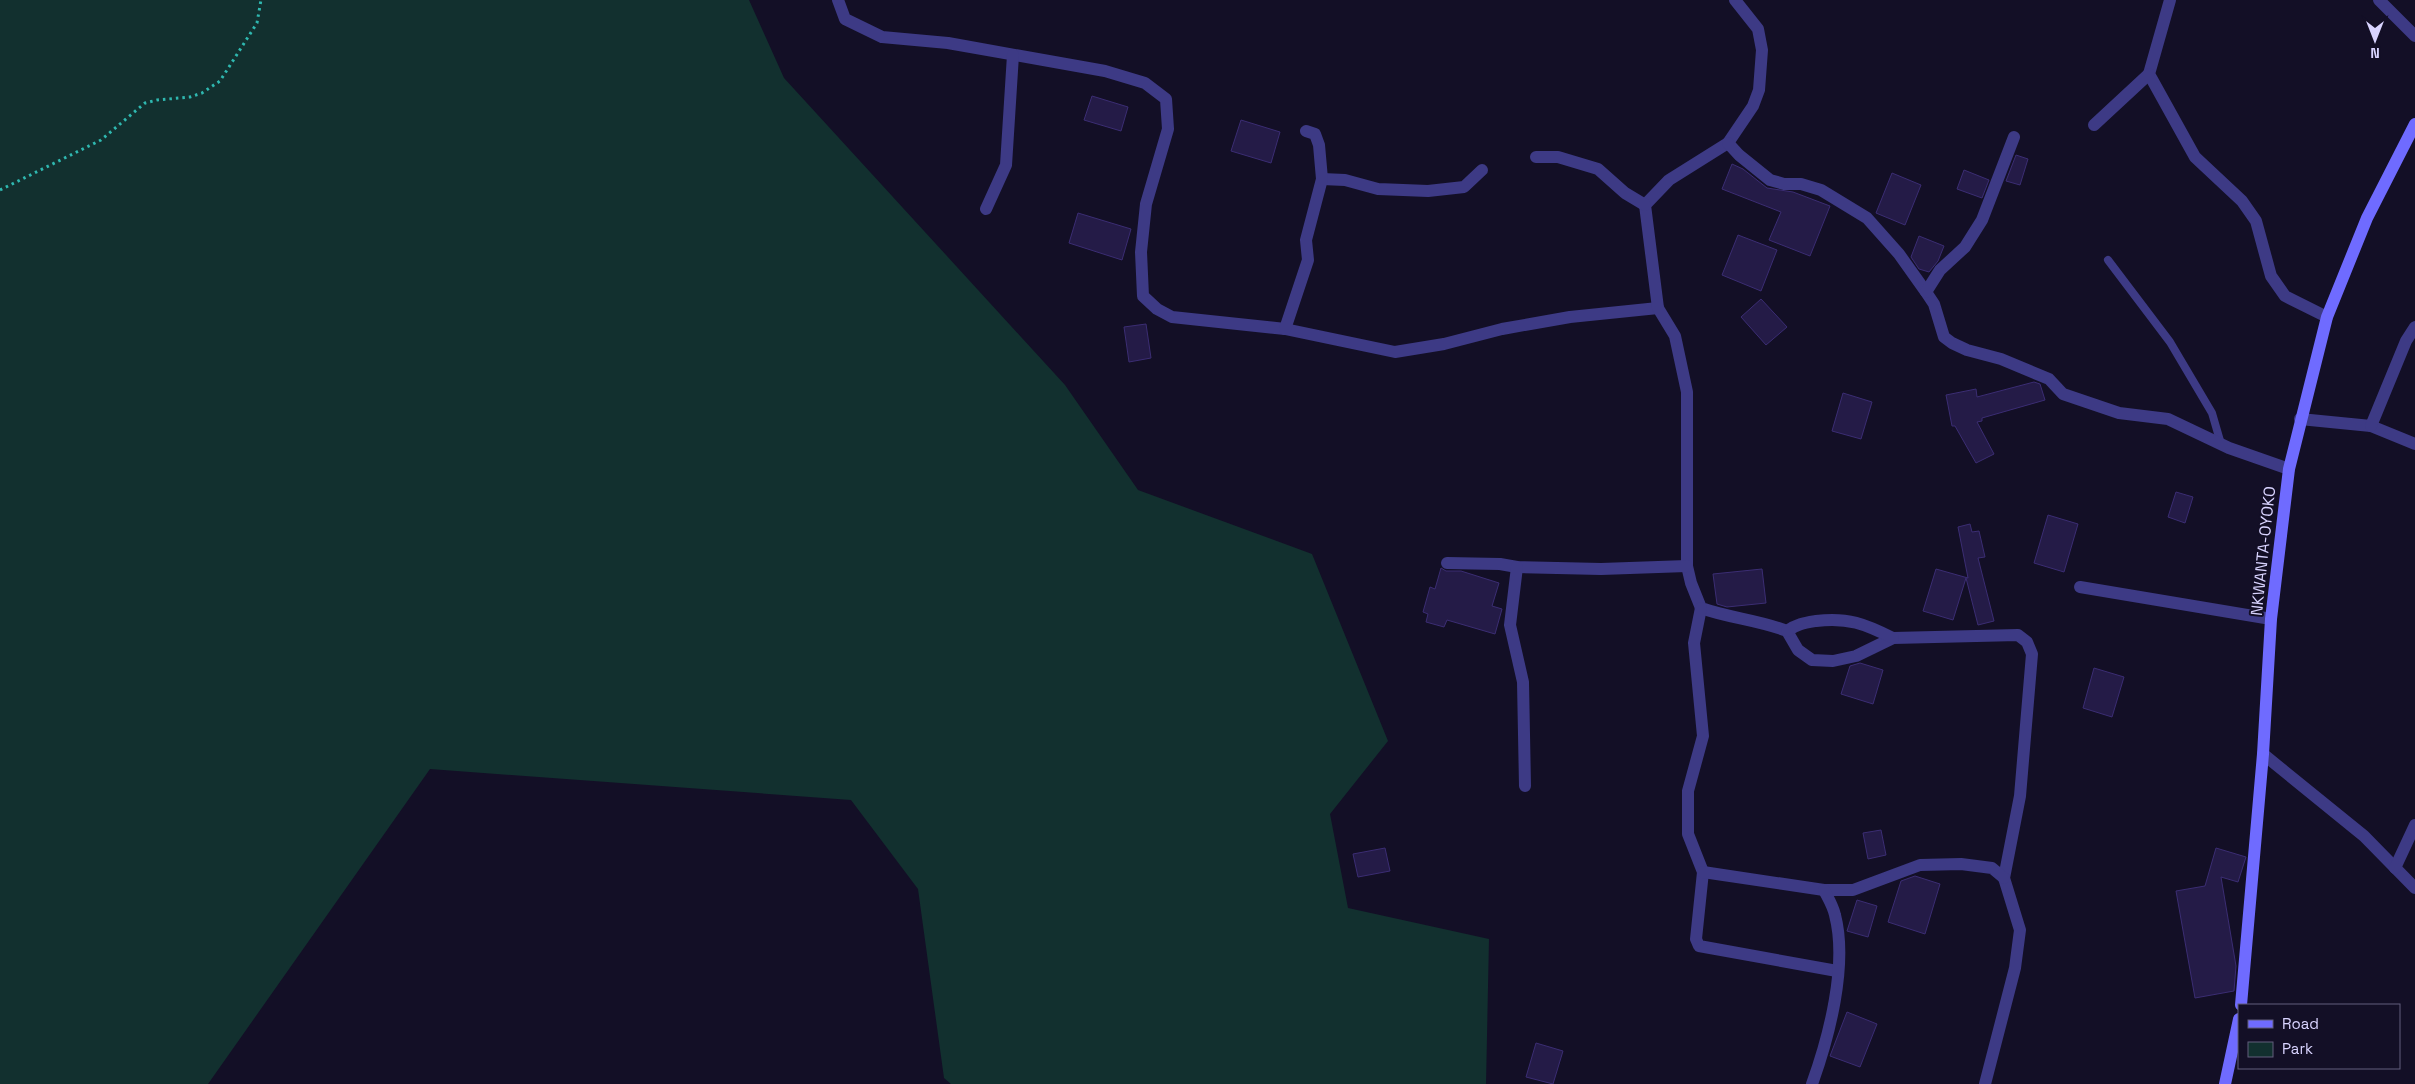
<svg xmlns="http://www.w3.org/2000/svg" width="2415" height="1084" font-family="'Space Grotesk',sans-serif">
<rect width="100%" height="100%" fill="#130f26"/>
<polygon fill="#12302f" points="0,0 749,0 784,78 1065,385 1138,490 1312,554 1388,741 1330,814 1348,908 1489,939 1486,1084 951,1084 944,1078 918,889 851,800 430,769 208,1084 0,1084"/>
<g fill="#241b47" stroke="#3b2d73">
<polygon points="1092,96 1128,107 1121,131 1084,120"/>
<polygon points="1241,120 1280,132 1271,163 1231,151"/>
<polygon points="2016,155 2028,159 2020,185 2006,181"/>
<polygon points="1732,164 1743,169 1767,188 1793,192 1830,206 1810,256 1769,240 1781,212 1722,189"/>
<polygon points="1964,170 1989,180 1982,198 1957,189"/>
<polygon points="1892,173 1921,185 1905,225 1876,213"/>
<polygon points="1078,213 1131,229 1122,260 1069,243"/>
<polygon points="1738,235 1777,250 1761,291 1722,275"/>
<polygon points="1919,236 1944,246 1938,261 1929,272 1919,269 1911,257"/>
<polygon points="1761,299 1787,327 1766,345 1741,317"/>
<polygon points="1146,324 1151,358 1129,362 1124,327"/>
<polygon points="2034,382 2040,384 2045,400 1982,418 1982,421 1977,422 1994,454 1976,463 1955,426 1952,426 1946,395 1976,389 1977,397"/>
<polygon points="1843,393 1872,402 1861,439 1832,431"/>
<polygon points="2176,492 2193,497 2185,523 2168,517"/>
<polygon points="2048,515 2078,524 2064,572 2034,563"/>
<polygon points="1970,524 1972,532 1979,531 1985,557 1978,558 1994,621 1978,625 1966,578 1953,620 1923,611 1936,569 1968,578 1958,527"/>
<polygon points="1441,568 1446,571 1461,571 1499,583 1492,606 1502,609 1495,634 1447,620 1444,627 1426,622 1428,614 1423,612 1430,587 1435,589"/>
<polygon points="1762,569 1766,603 1727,607 1717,604 1713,574"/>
<polygon points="1860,663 1883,670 1873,704 1841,694 1850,666"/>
<polygon points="2094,668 2124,677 2112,717 2083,708"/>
<polygon points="1881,830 1886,855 1868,859 1863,833"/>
<polygon points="1385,848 1390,871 1358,877 1353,854"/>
<polygon points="2216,848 2246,857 2238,882 2221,877 2236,966 2234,991 2195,998 2176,891 2205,886"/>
<polygon points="1915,876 1940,884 1925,934 1888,922 1901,881"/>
<polygon points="1857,900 1877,906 1868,937 1847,931"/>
<polygon points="1847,1012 1877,1024 1860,1067 1830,1056"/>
<polygon points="1536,1043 1563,1051 1553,1084 1526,1077"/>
</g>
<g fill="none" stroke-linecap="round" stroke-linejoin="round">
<polyline stroke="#2fb8b0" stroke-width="3" stroke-dasharray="2.5 4" stroke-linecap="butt" points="0,190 101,140 145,103 157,100 190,97 202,93 220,81 257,23 261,0"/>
<polyline stroke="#3d3a85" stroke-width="8" points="2108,260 2170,342 2212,413 2221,444"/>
<g stroke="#3d3a85" stroke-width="12">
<polyline points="838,0 845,19 882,37 948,43 1105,71 1145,83 1166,99 1168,129 1146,204 1141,252 1143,296 1157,309 1172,317 1285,329 1395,352 1444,344 1502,329 1570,317 1658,308"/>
<path d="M1735,0L1758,29L1762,50L1759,90L1753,106L1728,143L1669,180L1645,205L1658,308L1675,336L1687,392V566L1691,583L1701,608C1729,618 1759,620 1787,631L1798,650L1812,660L1833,661L1856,656L1893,638L2018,635L2027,642L2032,654L2020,796L2004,878L2020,930L2015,968L1985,1084"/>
<polyline points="2170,0 2149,74 2195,157 2242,201 2256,221 2271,276 2285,296 2327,317"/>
<polyline points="2379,0 2415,36"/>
<polyline points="2094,125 2149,74"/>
<polyline points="1728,143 1739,155 1770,180 1784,184 1801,184 1821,190 1867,218 1899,254 1926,292 1934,304 1944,337 1952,343 1967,350 2001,359 2049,379 2063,394 2119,413 2168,419 2229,448 2289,469"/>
<polyline points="1536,157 1558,157 1598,169 1625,193 1645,205"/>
<polyline points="1322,179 1345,180 1378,189 1428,191 1464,187 1482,170"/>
<polyline points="986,209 1006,165 1013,55"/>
<polyline points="1926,292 1940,270 1965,247 1982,220 2014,137"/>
<polyline points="1285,329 1308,260 1306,240 1322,179 1319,145 1315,134 1306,131"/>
<polyline points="2300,419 2371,426 2415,444"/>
<polyline points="2371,426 2406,341 2415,327"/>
<polyline points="1447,563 1500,564 1517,567 1601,569 1687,566"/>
<polyline points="1517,567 1510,625 1523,682 1525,786"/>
<polyline points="2080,587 2271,619"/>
<polyline points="1701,608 1694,643 1703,736 1688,791 1688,834 1703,872 1696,939 1699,946 1837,971"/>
<path d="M1787,631C1797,624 1804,623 1816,621C1848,617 1865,624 1893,638"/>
<polyline points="2263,754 2364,836 2415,888"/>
<polyline points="2395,868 2415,825"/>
<polyline points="1703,872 1824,890 1853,890 1920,865 1961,864 1992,868 2004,878"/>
<path d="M1812,1084C1829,1037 1848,965 1835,915C1833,906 1828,898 1824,890"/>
</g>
<g stroke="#6f6bff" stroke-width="12">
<polyline points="2241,1005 2263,754 2271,619 2289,469 2327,317 2367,218 2415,124"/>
<polyline points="2225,1084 2239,1019"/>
</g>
</g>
<g text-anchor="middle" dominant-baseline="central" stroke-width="4" stroke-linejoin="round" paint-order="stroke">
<g font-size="16" fill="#d9d4ff" stroke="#130f26">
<text transform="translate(2263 551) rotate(-84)">NKWANTA-OYOKO</text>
</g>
</g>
<rect x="2238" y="1004" width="162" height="65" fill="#130f26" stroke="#625e7d"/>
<rect x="2248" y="1020" width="25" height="8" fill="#6f6bff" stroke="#625e7d"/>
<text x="2282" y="1029" font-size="15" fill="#d9d4ff">Road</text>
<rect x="2248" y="1042" width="25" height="15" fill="#12302f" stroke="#625e7d"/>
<text x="2282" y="1054" font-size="15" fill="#d9d4ff">Park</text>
<g transform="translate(2375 40) rotate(180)" stroke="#130f26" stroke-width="4" paint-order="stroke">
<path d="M0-4L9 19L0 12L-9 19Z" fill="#d9d4ff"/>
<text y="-8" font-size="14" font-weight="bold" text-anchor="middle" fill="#d9d4ff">N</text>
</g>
</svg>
